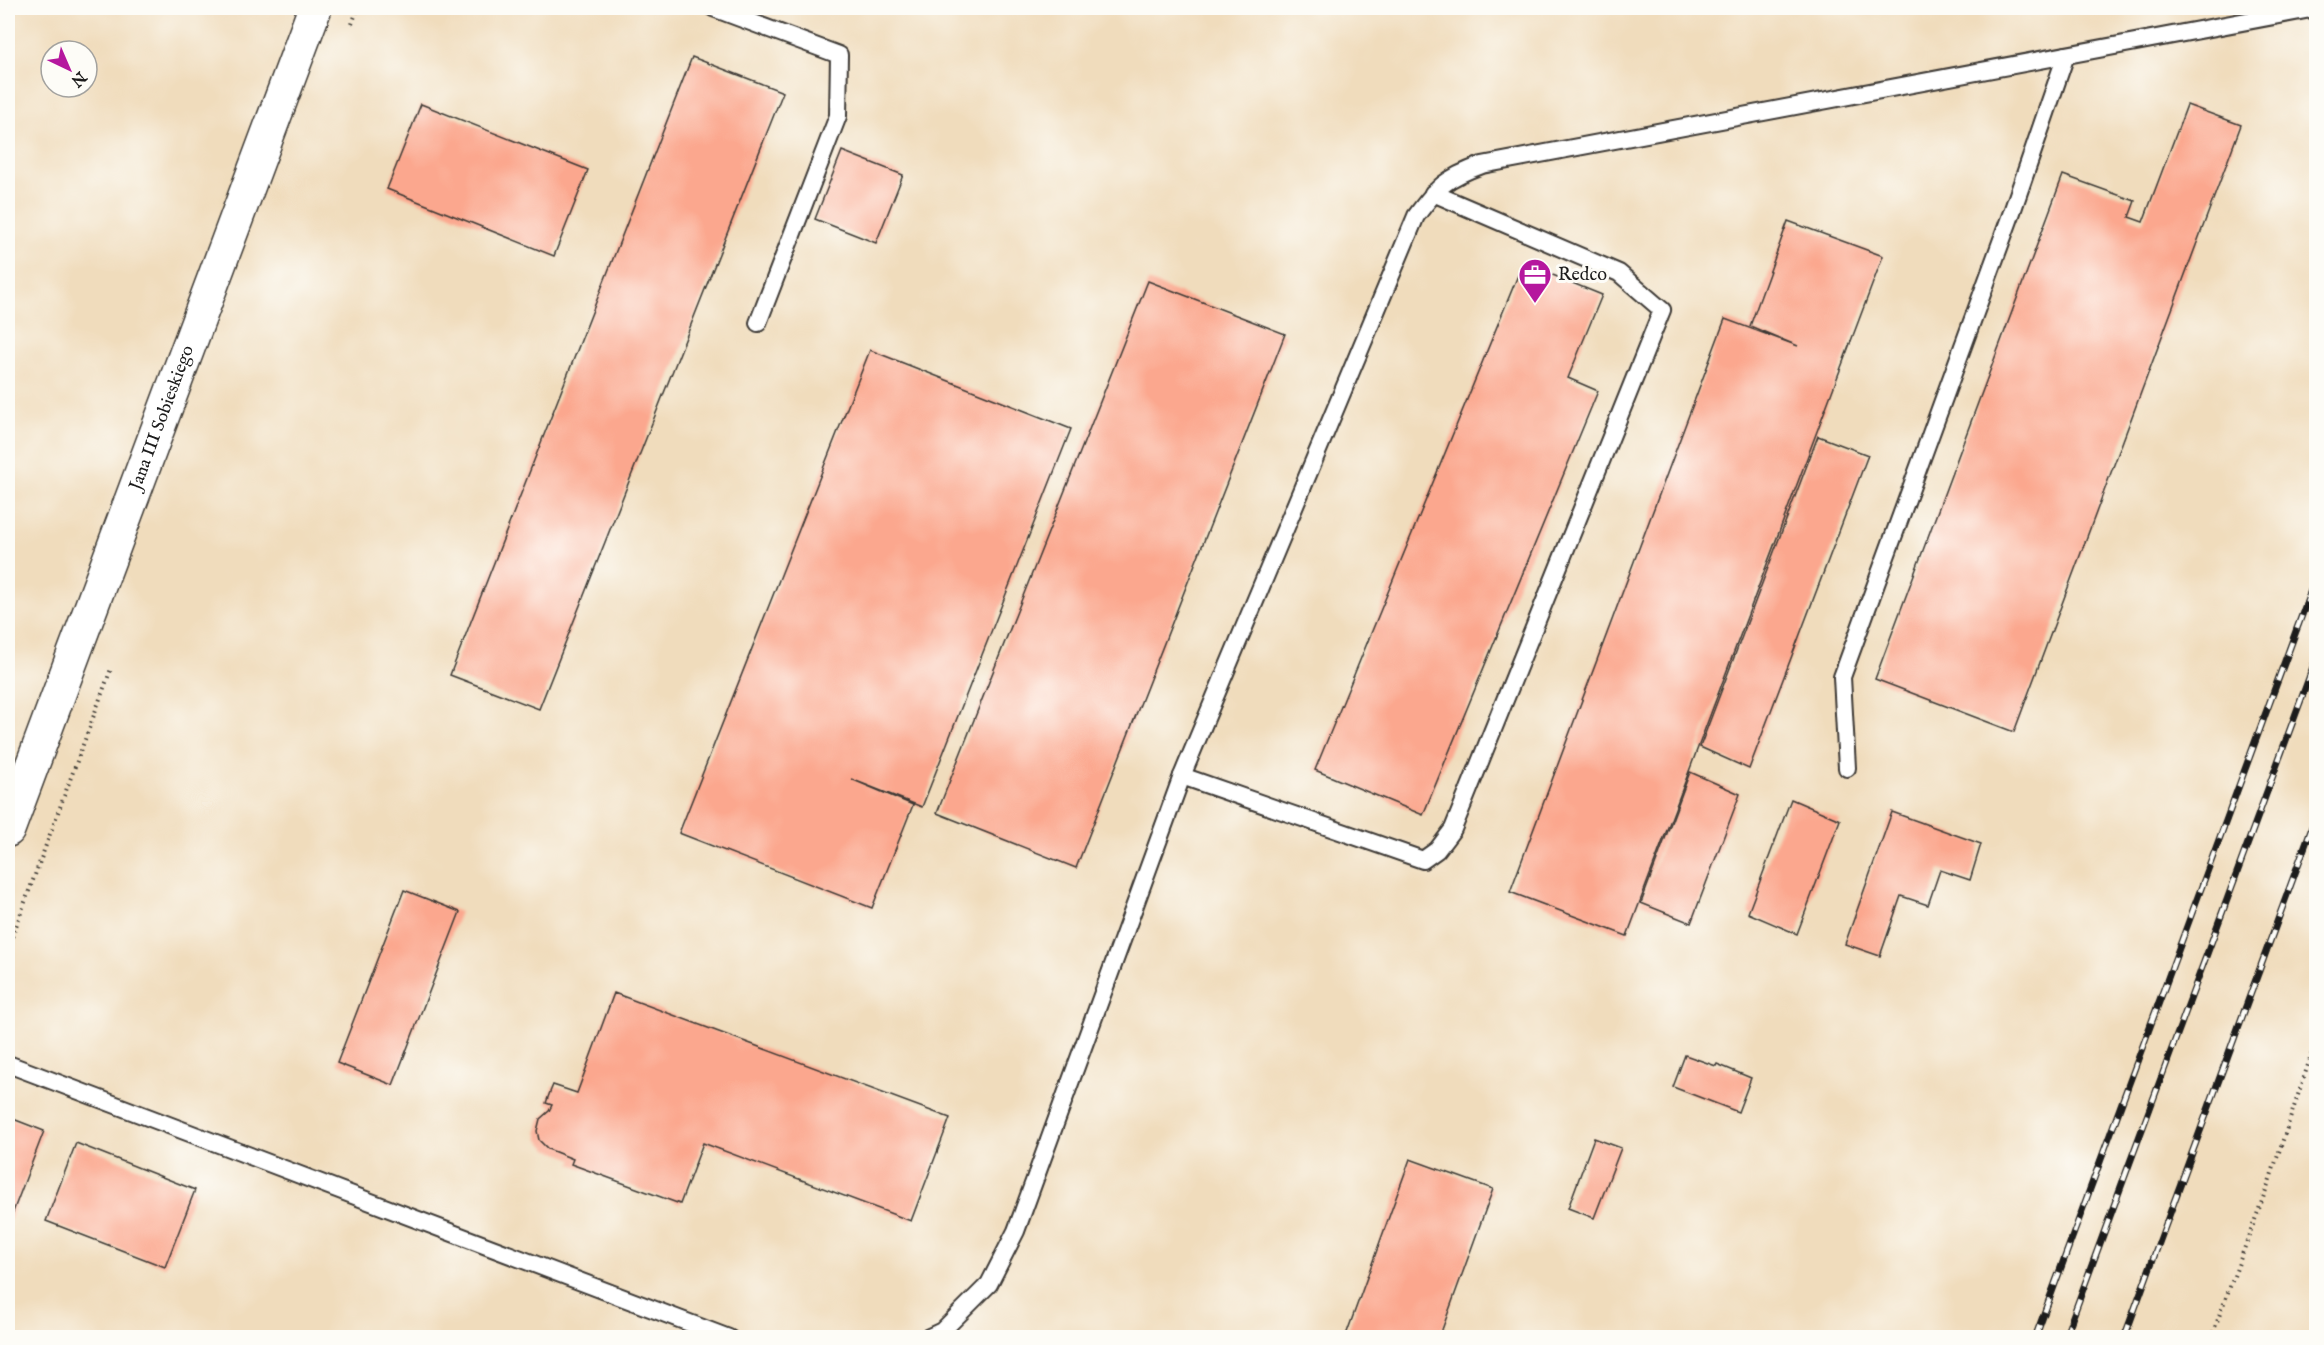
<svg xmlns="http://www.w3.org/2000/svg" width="2324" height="1345" font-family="'IM FELL English',serif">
<rect width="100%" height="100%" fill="#fdfcf7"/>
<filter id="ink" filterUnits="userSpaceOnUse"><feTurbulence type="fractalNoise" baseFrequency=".0167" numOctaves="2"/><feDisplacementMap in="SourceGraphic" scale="12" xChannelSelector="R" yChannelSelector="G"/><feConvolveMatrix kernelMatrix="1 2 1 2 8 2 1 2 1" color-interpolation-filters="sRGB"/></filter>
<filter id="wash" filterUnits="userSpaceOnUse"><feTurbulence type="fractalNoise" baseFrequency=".008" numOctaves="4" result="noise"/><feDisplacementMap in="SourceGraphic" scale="24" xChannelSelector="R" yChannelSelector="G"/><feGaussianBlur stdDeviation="1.35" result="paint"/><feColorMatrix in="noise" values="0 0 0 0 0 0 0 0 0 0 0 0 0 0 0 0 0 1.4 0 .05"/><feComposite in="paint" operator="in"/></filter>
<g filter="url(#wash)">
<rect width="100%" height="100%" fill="#f0dcbc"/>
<g id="blocks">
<g fill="#fba78e">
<polygon points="692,57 783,92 539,709 450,675"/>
<polygon points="421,104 588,170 554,256 387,189"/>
<polygon points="2187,105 2241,125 2014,732 1875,679 2063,175 2135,201 2129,217 2143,222"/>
<polygon points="842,151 903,175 876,243 815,219"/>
<polygon points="1788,221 1883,256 1627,936 1510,892 1725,319 1798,346 1750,326"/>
<polygon points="1523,263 1602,295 1568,378 1598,391 1423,815 1315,770"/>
<polygon points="1148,281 1285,334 1076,868 937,813"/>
<polygon points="870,350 1071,429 922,807 851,779 913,805 872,908 679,833"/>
<polygon points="1818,436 1868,455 1749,769 1700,747"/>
<polygon points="1690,772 1740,794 1691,923 1641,903"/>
<polygon points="1791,799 1840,820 1797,934 1748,913"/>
<polygon points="1892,812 1981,844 1970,880 1940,870 1928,905 1901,896 1880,956 1845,944"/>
<polygon points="404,890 460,912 393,1085 337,1063"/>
<polygon points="614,993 950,1118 911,1221 703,1143 680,1204 571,1164 573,1159 548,1149 539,1140 537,1131 540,1119 549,1111 552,1105 546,1103 550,1092 553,1085 577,1093"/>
<polygon points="1685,1055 1716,1066 1717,1064 1751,1078 1738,1112 1673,1087"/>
<polygon points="8,1117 44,1131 8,1225"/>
<polygon points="1594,1138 1621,1148 1594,1218 1568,1208"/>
<polygon points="76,1143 195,1190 165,1267 46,1221"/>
<polygon points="1410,1159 1493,1189 1439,1338 1345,1338"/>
</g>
</g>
</g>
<g filter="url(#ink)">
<use href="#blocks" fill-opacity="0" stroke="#3c3934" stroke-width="1.5"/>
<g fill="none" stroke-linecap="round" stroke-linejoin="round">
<defs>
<g id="service">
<polyline points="713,8 839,55 838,116 758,323"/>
<polyline points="1847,768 1842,677 2012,212 2066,55"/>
<polyline points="1182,776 1423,860 1437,850 1453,829 1662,310 1619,273 1433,193"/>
<polyline points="8,1064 729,1338"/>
<path d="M927,1338L942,1331L989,1284L1016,1231L1182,776L1416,216C1438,186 1446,178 1482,165L2316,8"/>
</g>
<g id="secondary">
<path id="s1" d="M8,830L315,8"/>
</g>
</defs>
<use href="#service" stroke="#3c3934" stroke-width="20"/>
<use href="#secondary" stroke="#3c3934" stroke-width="36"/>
<g stroke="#3c3934" stroke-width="4" stroke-dasharray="1.5 4.5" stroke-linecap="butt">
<polyline points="352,24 358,8"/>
<polyline points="8,948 111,669"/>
<polyline points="2211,1338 2269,1182 2316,1041"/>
</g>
<use href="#service" stroke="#fff" stroke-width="16"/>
<use href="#secondary" stroke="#fff" stroke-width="33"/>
<defs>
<g id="rail">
<polyline points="2035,1338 2316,577"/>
<polyline points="2065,1338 2316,659"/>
<polyline points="2124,1338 2316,816"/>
<polyline points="2314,1338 2316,1332"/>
</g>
</defs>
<use href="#rail" stroke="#1c1c1c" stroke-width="7"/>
<use href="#rail" stroke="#fdfcf7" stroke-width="4.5" stroke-dasharray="14" stroke-linecap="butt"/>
</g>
</g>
<defs>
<symbol id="office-pin" viewBox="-11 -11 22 30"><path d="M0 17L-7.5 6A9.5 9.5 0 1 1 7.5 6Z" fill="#b5179e" stroke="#fdfcf7"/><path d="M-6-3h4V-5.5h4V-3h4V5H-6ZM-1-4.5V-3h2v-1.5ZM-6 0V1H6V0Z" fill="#fff"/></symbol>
</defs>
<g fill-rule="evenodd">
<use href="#office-pin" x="1516" y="256" width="38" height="52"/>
</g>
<g text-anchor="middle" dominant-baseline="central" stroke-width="6" stroke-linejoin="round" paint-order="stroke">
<g font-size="18" fill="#1c1c1c" stroke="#fdfcf7" text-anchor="start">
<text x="1558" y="275">Redco</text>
</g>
<g font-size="18" fill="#1c1c1c" stroke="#fdfcf7">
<text stroke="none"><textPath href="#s1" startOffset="440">Jana III Sobieskiego</textPath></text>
</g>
</g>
<rect width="2324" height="1345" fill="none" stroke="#fdfcf7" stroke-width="30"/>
<g transform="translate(69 69) rotate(136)"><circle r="28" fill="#fdfcf7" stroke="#a3a29f" stroke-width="1.5"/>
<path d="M0-4.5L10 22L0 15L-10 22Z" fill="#b5179e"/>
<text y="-9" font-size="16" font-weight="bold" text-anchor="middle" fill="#1c1c1c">N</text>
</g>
</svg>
